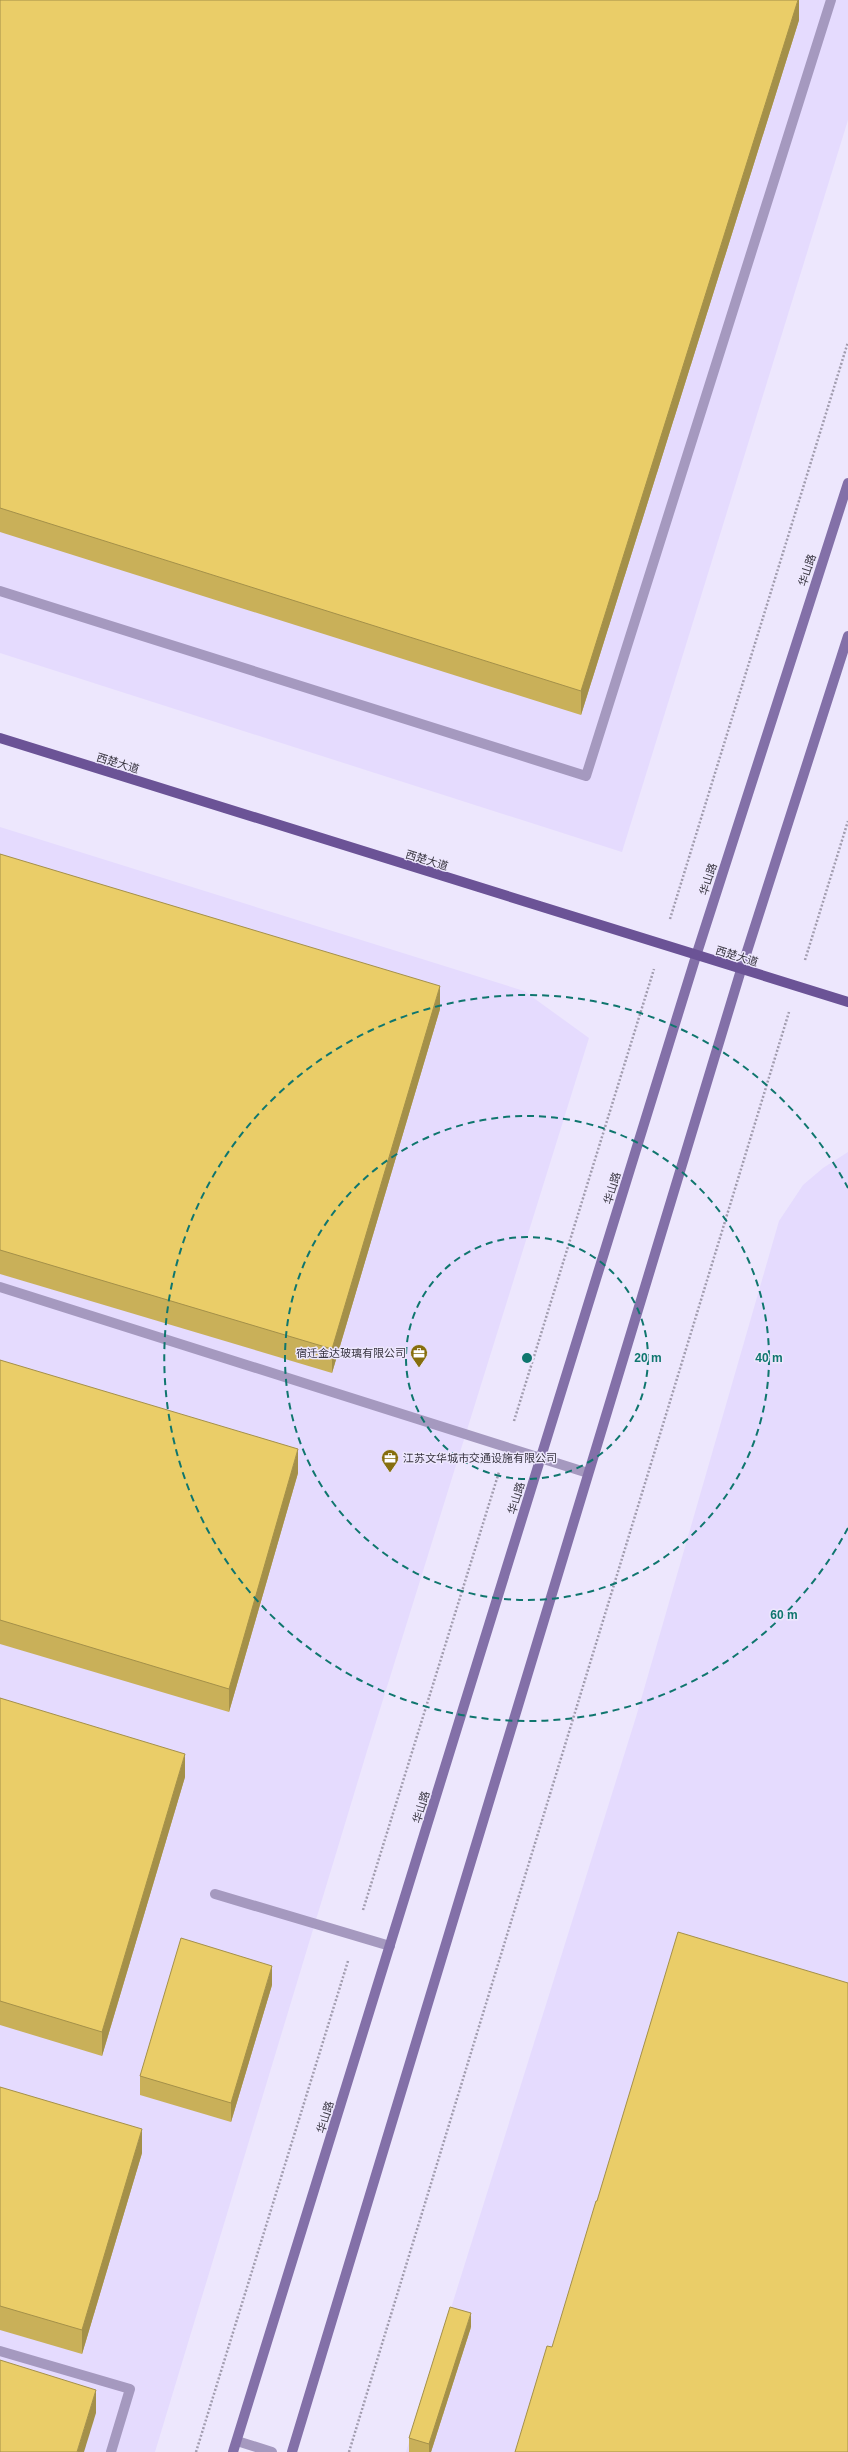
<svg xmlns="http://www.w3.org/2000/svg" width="848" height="2452" font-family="Helvetica,'Noto Sans SC',sans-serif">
<rect width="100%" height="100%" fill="#ede7fd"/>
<g fill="#e5dbfe">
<polygon points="0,0 848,0 848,120 622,852 0,653"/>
<polygon points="0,827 524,991 589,1038 367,1751 155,2452 0,2452"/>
<polygon points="848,1152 848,2452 406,2452 636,1717 779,1221 803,1185 823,1168"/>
</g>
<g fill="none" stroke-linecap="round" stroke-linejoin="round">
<g stroke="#a19cae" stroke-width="2.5" stroke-dasharray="2 2" stroke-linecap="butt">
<polyline points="670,919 848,342"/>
<polyline points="805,960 848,821"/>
<polyline points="514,1421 654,969"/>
<polyline points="363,1910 499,1472"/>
<polyline points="196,2452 348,1961"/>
<polyline points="349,2452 789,1012"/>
</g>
<g stroke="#a599bf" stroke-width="10">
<polyline points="0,591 586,776 831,0"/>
<polyline points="0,1287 588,1473"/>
<polyline points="215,1894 390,1946"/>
<polyline points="0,2351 130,2389 111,2452"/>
<polyline points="237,2441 272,2452"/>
</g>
<g stroke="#8370a8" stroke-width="10">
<polyline points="233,2452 696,956 848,483"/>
<polyline points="292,2452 741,970 848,636"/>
</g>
<polyline stroke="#6b5396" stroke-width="10" points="0,738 848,1002"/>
</g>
<g fill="#c9b059">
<polygon points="0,0 799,0 799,20 581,715 0,532"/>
<polygon points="0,854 440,1009 332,1373 0,1274"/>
<polygon points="0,1360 298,1473 229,1712 0,1644"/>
<polygon points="0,1698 185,1777 102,2056 0,2025"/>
<polygon points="272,1985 231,2122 140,2095 140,2076"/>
<polygon points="0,2087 142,2153 82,2354 0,2330"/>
<polygon points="471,2327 431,2452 409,2452 409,2438"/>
</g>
<g fill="#a49049">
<polygon points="798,0 799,0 799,20 581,715 581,691"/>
<polygon points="440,986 440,1009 332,1373 332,1349"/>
<polygon points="298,1449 298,1473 229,1712 229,1689"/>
<polygon points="185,1754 185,1777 102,2056 102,2032"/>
<polygon points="272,1966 272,1985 231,2122 231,2103"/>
<polygon points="142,2129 142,2153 82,2354 82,2330"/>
<polygon points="471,2313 471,2327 431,2452 429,2452 429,2444"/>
<polygon points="96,2390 96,2413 84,2452 77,2452"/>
</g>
<g fill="#eacd68" stroke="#a49049">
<polygon points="0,0 798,0 581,691 0,508"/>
<polygon points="0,854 440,986 332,1349 0,1250"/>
<polygon points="0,1360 298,1449 229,1689 0,1620"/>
<polygon points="0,1698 185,1754 102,2032 0,2001"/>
<polygon points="678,1932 848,1983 848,2452 515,2452 547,2346 552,2347 596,2201 597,2201"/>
<polygon points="181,1938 272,1966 231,2103 140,2076"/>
<polygon points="0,2087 142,2129 82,2330 0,2306"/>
<polygon points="450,2307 471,2313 429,2444 409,2438"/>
<polygon points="0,2360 96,2390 77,2452 0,2452"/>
</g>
<g fill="none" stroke="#0f766e" stroke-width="2" stroke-dasharray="7 5">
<circle cx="527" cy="1358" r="121"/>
<circle cx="527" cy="1358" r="242"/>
<path d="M848 1528A363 363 0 1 1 848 1188"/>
</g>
<defs>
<symbol id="office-pin" viewBox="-11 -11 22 30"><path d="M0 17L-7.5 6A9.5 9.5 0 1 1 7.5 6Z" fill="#866e0d" stroke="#ede7fd"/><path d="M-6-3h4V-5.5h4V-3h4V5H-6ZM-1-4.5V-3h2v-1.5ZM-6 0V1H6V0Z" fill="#fff"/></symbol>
</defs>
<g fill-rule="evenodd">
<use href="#office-pin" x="409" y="1343" width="20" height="27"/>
<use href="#office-pin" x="380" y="1448" width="20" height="27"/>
</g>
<g text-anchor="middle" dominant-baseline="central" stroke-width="3" stroke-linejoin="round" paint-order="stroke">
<g font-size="11" fill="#383540" stroke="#ede7fd">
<text transform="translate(807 570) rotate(-72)">华山路</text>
<text transform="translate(118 763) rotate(17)">西楚大道</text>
<text transform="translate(427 860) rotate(17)">西楚大道</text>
<text transform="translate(708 879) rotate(-72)">华山路</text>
<text transform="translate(737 956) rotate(17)">西楚大道</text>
<text transform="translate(612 1188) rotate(-73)">华山路</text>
<text transform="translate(516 1498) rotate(-73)">华山路</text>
<text transform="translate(421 1807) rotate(-73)">华山路</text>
<text transform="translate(325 2117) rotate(-73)">华山路</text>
</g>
<g font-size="11" fill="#383540" stroke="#ede7fd" text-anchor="end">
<text x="406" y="1353">宿迁金达玻璃有限公司</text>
<text x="403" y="1458" text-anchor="start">江苏文华城市交通设施有限公司</text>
</g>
</g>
<circle cx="527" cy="1358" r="6" fill="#0f766e" stroke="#ede7fd" stroke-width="2"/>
<g font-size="12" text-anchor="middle" font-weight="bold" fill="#0f766e" stroke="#ede7fd" stroke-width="3" stroke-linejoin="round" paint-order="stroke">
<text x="648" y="1362">20 m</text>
<text x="769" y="1362">40 m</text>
<text x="784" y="1619">60 m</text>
</g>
</svg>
